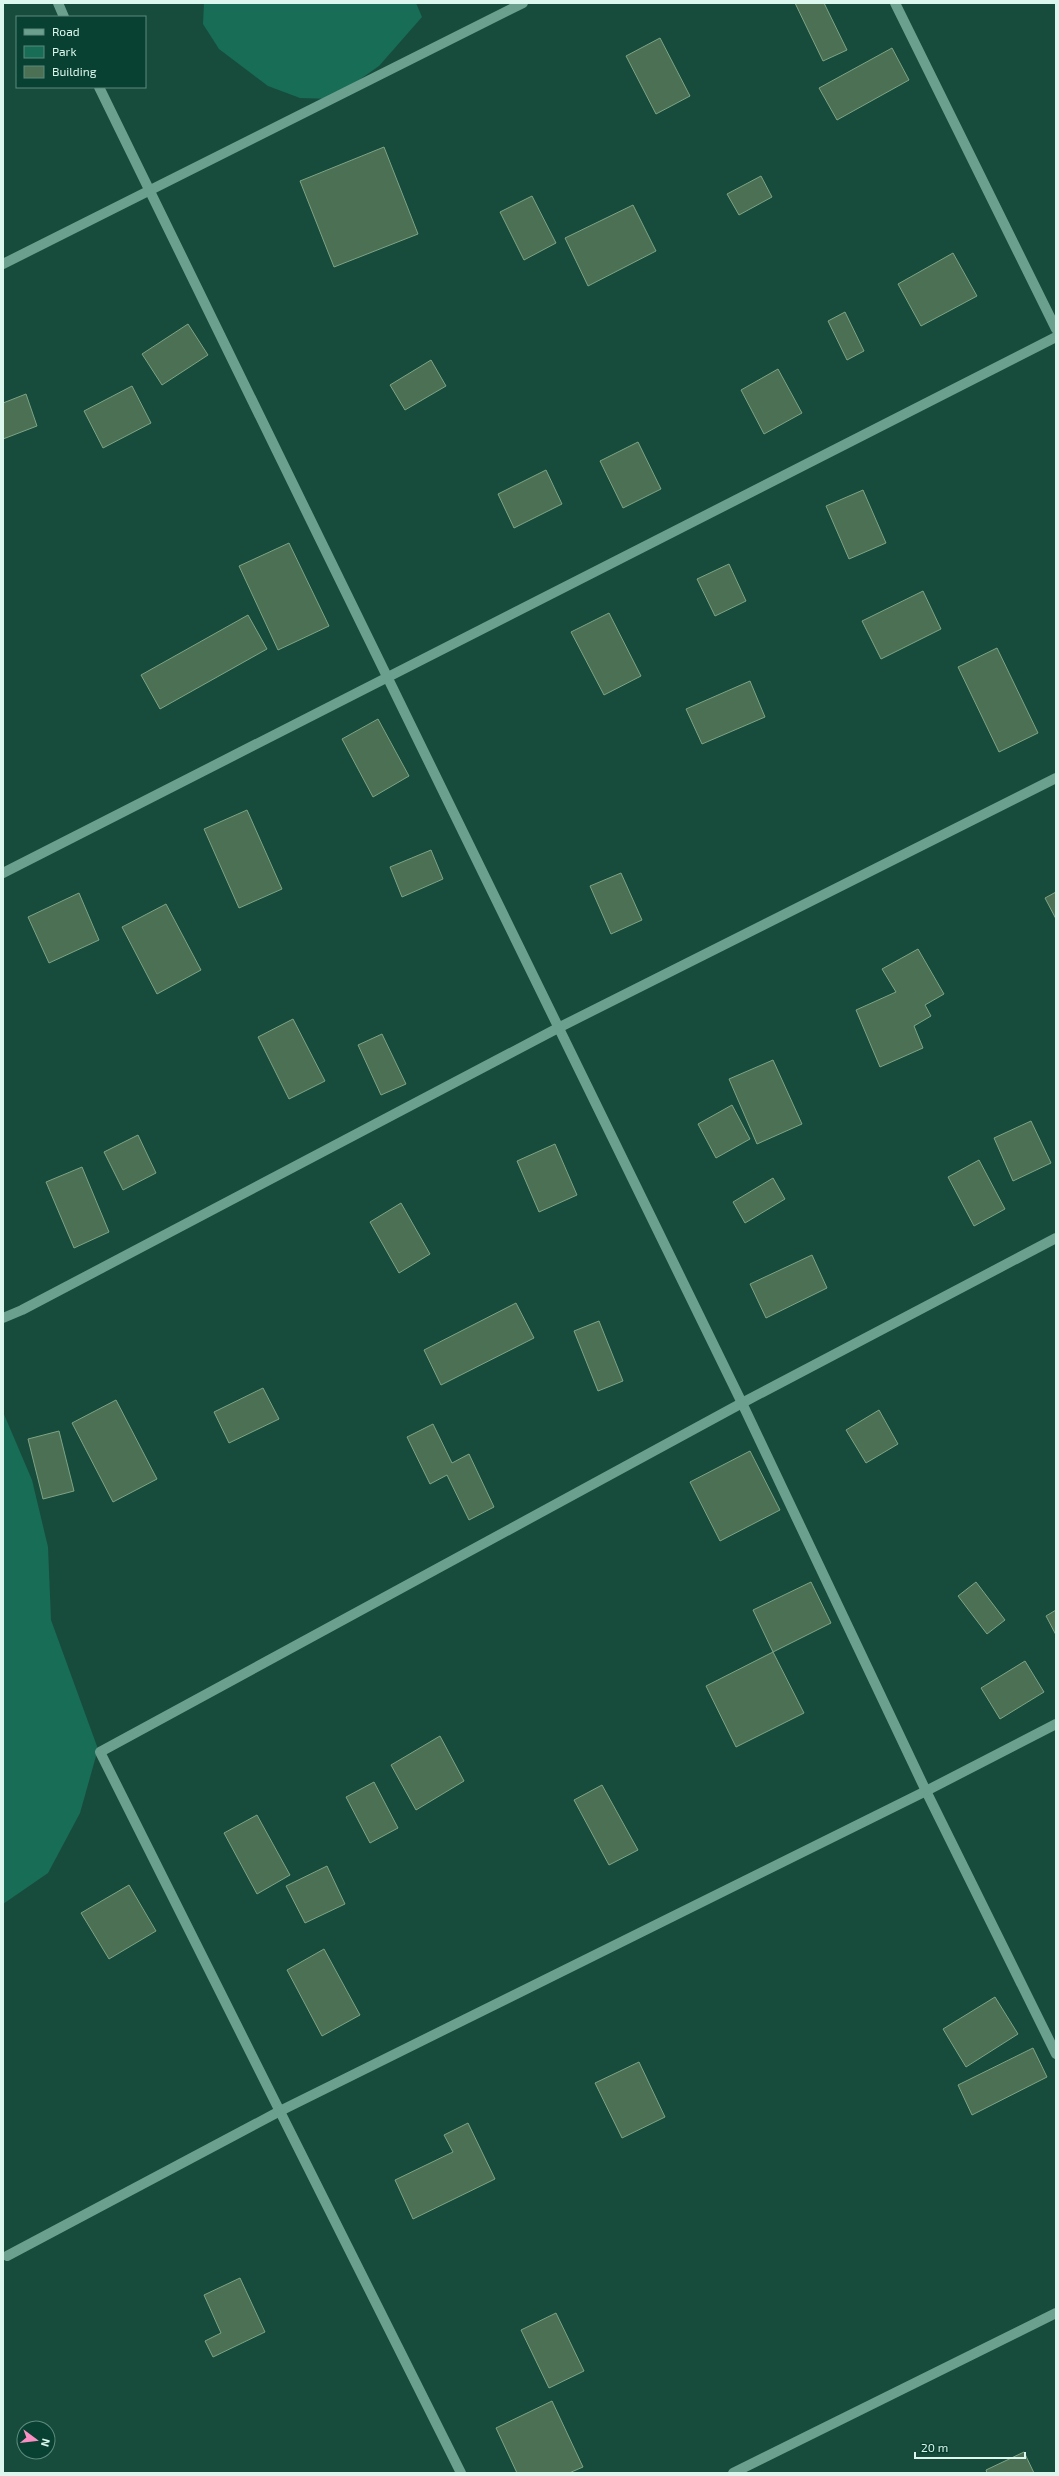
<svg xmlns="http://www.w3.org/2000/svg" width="1059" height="2476" font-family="'Exo 2',sans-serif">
<rect width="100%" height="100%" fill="#174c3c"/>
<g fill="#176d56">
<polygon points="204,3 416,3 422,17 379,66 332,99 300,98 268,86 219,49 203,24"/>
<polygon points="3,1412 32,1480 48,1547 51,1620 98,1749 80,1813 48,1873 3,1904"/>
</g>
<g fill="#4c7054" stroke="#7ea485">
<polygon points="795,3 824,3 847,50 823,61"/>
<polygon points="660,38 690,96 656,114 626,56"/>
<polygon points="892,48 909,80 837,120 819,88"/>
<polygon points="384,147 418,234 334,267 300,181"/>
<polygon points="761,176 772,197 739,215 727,194"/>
<polygon points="532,196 556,243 524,260 500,212"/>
<polygon points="633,205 656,251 588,286 565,238"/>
<polygon points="953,253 977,296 921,326 898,284"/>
<polygon points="845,312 864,351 847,360 828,321"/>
<polygon points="188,324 208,355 162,385 142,354"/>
<polygon points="431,360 446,386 405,410 390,385"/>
<polygon points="778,369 802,413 764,434 741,390"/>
<polygon points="132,386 151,423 103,448 84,411"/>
<polygon points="26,394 37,426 3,439 3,403"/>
<polygon points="638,442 661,489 623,508 600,461"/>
<polygon points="546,470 562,504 514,528 498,494"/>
<polygon points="863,490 886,543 849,559 826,506"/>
<polygon points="289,543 329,626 278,650 239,566"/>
<polygon points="729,564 746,601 715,616 697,579"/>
<polygon points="923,591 941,629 881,659 862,621"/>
<polygon points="609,613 641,676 604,695 571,632"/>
<polygon points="248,615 267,649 160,709 141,675"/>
<polygon points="997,648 1038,733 999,752 958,667"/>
<polygon points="750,681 765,717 702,744 686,709"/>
<polygon points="378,719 409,776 373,797 342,739"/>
<polygon points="247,810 282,889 239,908 204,829"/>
<polygon points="431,850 443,879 402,897 390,867"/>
<polygon points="621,873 642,920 611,934 590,886"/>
<polygon points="1056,892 1056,919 1045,898"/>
<polygon points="79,893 99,940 49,963 28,917"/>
<polygon points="166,904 201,970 157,994 122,927"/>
<polygon points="918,949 944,994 925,1005 931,1016 914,1026 923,1048 880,1067 856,1010 896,992 882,969"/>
<polygon points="293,1019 325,1081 289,1099 258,1037"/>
<polygon points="382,1034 406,1084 381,1095 358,1045"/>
<polygon points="773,1060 802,1124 757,1144 729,1079"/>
<polygon points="732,1105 750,1139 716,1158 698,1124"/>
<polygon points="1031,1121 1051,1163 1013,1181 994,1138"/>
<polygon points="138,1135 156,1173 123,1190 104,1152"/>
<polygon points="555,1144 577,1195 539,1212 517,1161"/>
<polygon points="979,1160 1005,1209 974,1226 948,1177"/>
<polygon points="82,1167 109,1232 74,1248 46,1182"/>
<polygon points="773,1178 785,1199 745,1223 733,1202"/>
<polygon points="401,1203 430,1254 399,1273 370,1222"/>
<polygon points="812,1255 827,1288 766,1318 750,1284"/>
<polygon points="516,1303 534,1338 441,1385 424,1350"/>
<polygon points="599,1321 623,1381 598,1391 574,1331"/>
<polygon points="263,1388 279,1419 229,1443 214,1412"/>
<polygon points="116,1400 157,1479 113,1502 72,1423"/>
<polygon points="879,1410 898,1444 866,1463 846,1430"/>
<polygon points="433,1424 452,1463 469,1454 494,1507 469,1520 447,1475 430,1484 407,1437"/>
<polygon points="59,1431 74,1491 43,1499 28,1439"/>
<polygon points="750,1451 780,1510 720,1541 690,1482"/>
<polygon points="811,1582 831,1623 773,1652 753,1610"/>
<polygon points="976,1582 1005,1620 987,1634 958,1596"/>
<polygon points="1056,1610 1056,1635 1046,1616"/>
<polygon points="773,1652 804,1713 736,1747 706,1686"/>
<polygon points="1025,1661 1044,1692 1000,1719 981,1688"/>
<polygon points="440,1736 464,1781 416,1810 391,1765"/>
<polygon points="374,1782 398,1828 370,1843 346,1797"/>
<polygon points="602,1785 638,1850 609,1865 574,1800"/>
<polygon points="257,1815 290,1875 257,1894 224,1833"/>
<polygon points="327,1866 345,1904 305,1923 286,1886"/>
<polygon points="129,1885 156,1931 109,1959 81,1913"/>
<polygon points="324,1949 360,2015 322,2036 287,1970"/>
<polygon points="995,1997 1018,2034 966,2067 943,2029"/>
<polygon points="1033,2048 1047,2077 972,2115 958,2085"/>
<polygon points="639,2062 665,2117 622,2138 595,2083"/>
<polygon points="468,2123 495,2179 413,2219 395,2180 453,2152 444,2135"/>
<polygon points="240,2278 265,2332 213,2357 205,2341 221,2333 204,2295"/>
<polygon points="556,2313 584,2371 549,2388 521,2330"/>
<polygon points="552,2401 583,2467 569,2473 517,2473 496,2428"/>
<polygon points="1024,2452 1034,2473 987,2473 986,2470"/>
</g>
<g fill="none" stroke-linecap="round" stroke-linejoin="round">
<g stroke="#6ca08e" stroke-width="10">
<polyline points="58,3 64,17"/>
<polyline points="895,3 1056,329"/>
<polyline points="99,87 742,1403 926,1791 1056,2054"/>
<polyline points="3,264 523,3"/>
<polyline points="3,873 1056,337"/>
<polyline points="3,1318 22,1310 558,1028 1056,778"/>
<polyline points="7,2256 280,2111 926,1791 1056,1724"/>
<polyline points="461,2473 100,1752 742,1403 1056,1238"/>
<polyline points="733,2473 1056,2313"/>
</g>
</g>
<rect width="1059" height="2476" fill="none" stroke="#dcf7ed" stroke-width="8"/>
<rect x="16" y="16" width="130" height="72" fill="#084132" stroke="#5d8a7d"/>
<rect x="24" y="29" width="20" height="6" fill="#6ca08e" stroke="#5d8a7d"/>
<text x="52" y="36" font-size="12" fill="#dcf7ed">Road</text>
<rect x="24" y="46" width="20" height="12" fill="#176d56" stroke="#5d8a7d"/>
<text x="52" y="56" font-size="12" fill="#dcf7ed">Park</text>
<rect x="24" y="66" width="20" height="12" fill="#4c7054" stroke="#5d8a7d"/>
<text x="52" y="76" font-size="12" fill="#dcf7ed">Building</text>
<g transform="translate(36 2440) rotate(105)"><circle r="19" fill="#084132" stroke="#5d8a7d"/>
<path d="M0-3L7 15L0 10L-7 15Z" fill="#fb8fc4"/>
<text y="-6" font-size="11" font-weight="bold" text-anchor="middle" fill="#dcf7ed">N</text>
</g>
<path d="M915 2452v6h110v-6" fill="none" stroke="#dcf7ed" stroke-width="2"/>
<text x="921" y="2452" font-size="12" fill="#dcf7ed" stroke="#084132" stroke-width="3" paint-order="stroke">20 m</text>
</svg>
